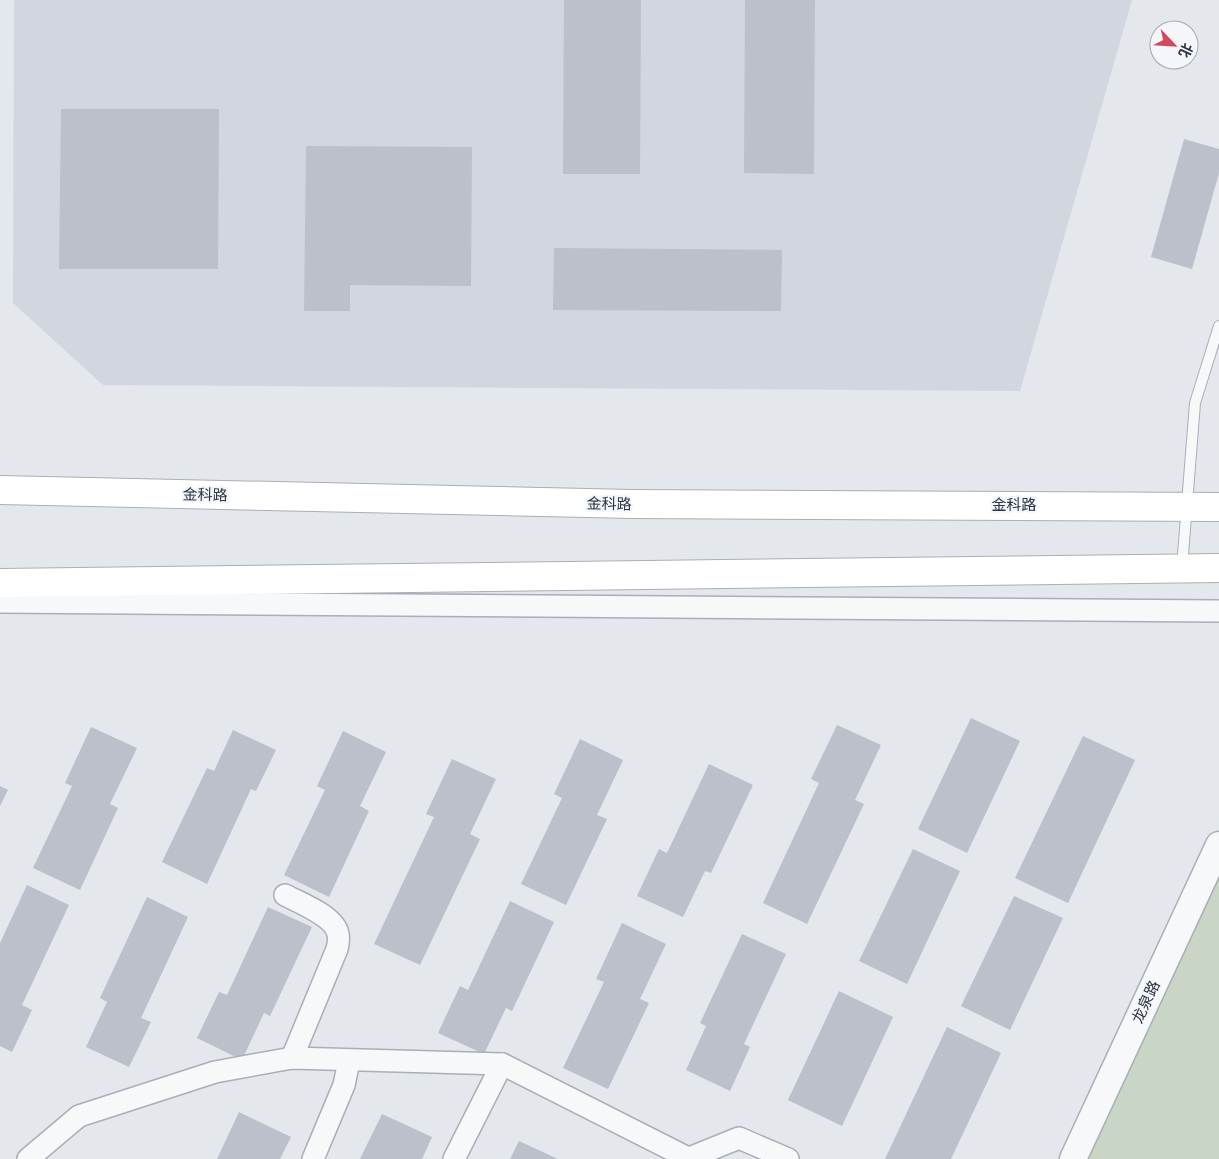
<svg xmlns="http://www.w3.org/2000/svg" width="1219" height="1159" font-family="'Work Sans','Noto Sans SC',sans-serif">
<rect width="100%" height="100%" fill="#e4e7ec"/>
<polygon fill="#d2d6de" points="14,0 1132,0 1020,391 103,385 13,303"/>
<polygon fill="#c9d6c5" points="1219,877 1219,1159 1083,1159"/>
<g fill="#bbc0ca">
<polygon points="564,0 641,0 640,174 563,174"/>
<polygon points="745,0 815,0 814,174 744,173"/>
<polygon points="61,109 219,109 218,269 59,269"/>
<polygon points="1184,139 1219,149 1219,173 1192,269 1151,257"/>
<polygon points="306,146 472,147 471,286 350,285 350,311 304,311"/>
<polygon points="554,248 782,250 781,311 553,310"/>
<polygon points="971,718 1020,741 967,853 918,829"/>
<polygon points="837,725 881,745 855,800 864,804 807,924 763,903 819,783 811,779"/>
<polygon points="91,727 137,748 110,804 118,808 80,890 33,868 72,786 65,783"/>
<polygon points="233,730 276,750 256,791 251,789 207,884 162,862 207,768 214,771"/>
<polygon points="343,731 386,752 360,806 369,811 329,897 284,875 325,790 317,786"/>
<polygon points="1083,736 1135,760 1068,903 1015,878"/>
<polygon points="580,739 623,760 597,815 607,819 566,905 521,884 562,798 554,794"/>
<polygon points="452,759 496,779 470,834 480,839 420,965 374,944 434,817 426,814"/>
<polygon points="709,764 753,785 711,873 705,871 683,917 637,896 659,849 667,853"/>
<polygon points="0,786 8,790 0,806"/>
<polygon points="913,849 960,871 907,984 859,961"/>
<polygon points="27,885 69,905 22,1005 32,1010 12,1052 0,1046 0,943"/>
<polygon points="1014,896 1063,918 1010,1030 961,1006"/>
<polygon points="147,897 188,917 141,1018 151,1022 129,1067 86,1047 107,1002 100,998"/>
<polygon points="510,901 554,922 512,1011 506,1008 484,1054 438,1033 460,986 468,990"/>
<polygon points="268,907 312,927 270,1016 264,1013 242,1060 197,1038 219,992 227,995"/>
<polygon points="622,923 666,944 640,999 649,1003 608,1089 563,1068 604,982 596,979"/>
<polygon points="742,934 786,954 744,1044 750,1047 730,1091 686,1070 706,1026 700,1023"/>
<polygon points="839,991 893,1017 842,1126 788,1100"/>
<polygon points="947,1027 1001,1053 951,1159 885,1159"/>
<polygon points="239,1112 291,1137 280,1159 217,1159"/>
<polygon points="382,1114 432,1137 422,1159 360,1159"/>
<polygon points="519,1141 558,1159 510,1159"/>
</g>
<g fill="none" stroke-linecap="round" stroke-linejoin="round">
<defs>
<polyline id="service" points="1182,567 1195,403 1219,326"/>
<g id="minor">
<polyline points="0,602 1219,611"/>
<path d="M285,895C300,903 335,916 338,934C339,938 338,945 337,949L292,1058"/>
<polyline points="28,1159 79,1116 215,1072 292,1058 502,1064 688,1158"/>
<polyline points="313,1159 344,1085 349,1061"/>
<polyline points="454,1159 502,1064"/>
<polyline points="687,1159 739,1138 788,1159"/>
</g>
<polyline id="tertiary" points="1073,1159 1219,845"/>
<g id="secondary">
<polyline points="0,490 632,504 1219,507"/>
<polyline points="0,583 1219,568"/>
</g>
</defs>
<use href="#service" stroke="#a9aeb7" stroke-width="12"/>
<use href="#minor" stroke="#a9aeb7" stroke-width="24"/>
<use href="#tertiary" stroke="#a9aeb7" stroke-width="29"/>
<use href="#secondary" stroke="#a9aeb7" stroke-width="30"/>
<use href="#service" stroke="#f7f8fa" stroke-width="10"/>
<use href="#minor" stroke="#f7f8fa" stroke-width="21"/>
<use href="#tertiary" stroke="#f7f8fa" stroke-width="26"/>
<use href="#secondary" stroke="#fff" stroke-width="28"/>
</g>
<g text-anchor="middle" dominant-baseline="central" stroke-width="4.5" stroke-linejoin="round" paint-order="stroke">
<g font-size="15" fill="#2b3445" stroke="#f4f6f9">
<text transform="translate(205 495) rotate(1)">金科路</text>
<text transform="translate(609 504) rotate(1)">金科路</text>
<text x="1014" y="505">金科路</text>
<text transform="translate(1146 1002) rotate(-65)">龙泉路</text>
</g>
</g>
<g transform="translate(1174 45) rotate(115)"><circle r="24" fill="#f4f6f9" stroke="#a4a8b1"/>
<path d="M0-4L9 19L0 12L-9 19Z" fill="#d1495b"/>
<text y="-8" font-size="14" font-weight="bold" text-anchor="middle" fill="#2b3445">北</text>
</g>
</svg>
